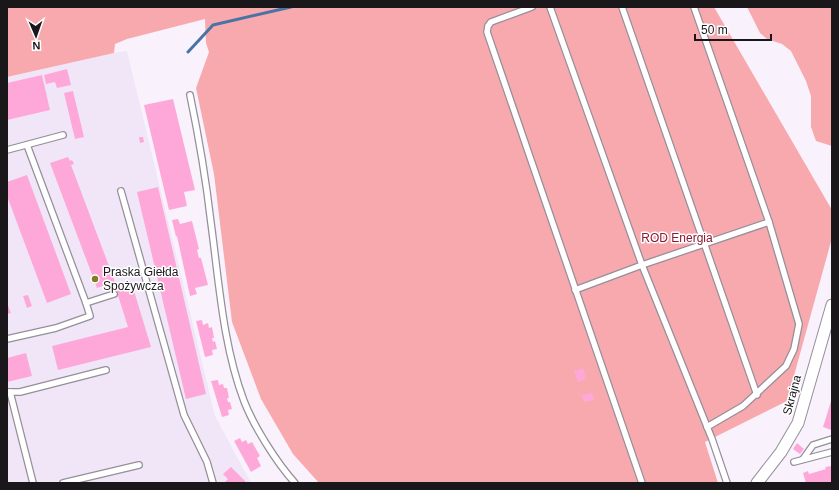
<svg xmlns="http://www.w3.org/2000/svg" width="839" height="490" font-family="Helvetica,sans-serif">
<rect width="100%" height="100%" fill="#f9f2fd"/>
<polygon fill="#f1e6f8" points="127,51 215,416 251,483 7,483 7,77 114,53"/>
<g fill="#f7a9ae">
<polygon points="7,7 714,7 832,210 832,238 787,401 705,442 718,483 319,483 293,454 261,399 232,322 214,174 196,88 209,52 206,43 205,19 127,39 115,44 114,53 7,77"/>
<polygon points="747,7 832,7 832,146 816,141 811,127 811,96 806,81 791,51 782,44 767,39 760,33"/>
</g>
<g fill="none" stroke-linecap="round" stroke-linejoin="round">
<polyline stroke="#4873a3" stroke-width="3" points="188,52 213,25 291,7"/>
</g>
<g fill="#fea8da">
<polygon points="67,69 71,85 57,88 55,82 46,84 44,75"/>
<polygon points="42,75 50,110 7,120 7,83"/>
<polygon points="73,91 84,137 75,139 64,93"/>
<polygon points="173,99 195,190 184,192 187,206 169,210 144,105"/>
<polygon points="139,137 143,137 144,142 140,143"/>
<polygon points="68,157 70,161 72,160 74,164 71,165 115,282 97,288 50,163"/>
<polygon points="27,175 71,294 47,303 7,196 7,182"/>
<polygon points="158,187 206,394 186,399 137,192"/>
<polygon points="178,219 180,224 192,221 199,249 197,250 199,258 201,258 208,285 195,288 197,294 190,296 177,236 176,237 172,220"/>
<polygon points="131,281 151,347 58,370 52,346 128,327 115,286"/>
<polygon points="28,295 32,306 27,308 23,296"/>
<polygon points="7,303 11,313 7,314"/>
<polygon points="202,320 203,325 208,323 209,328 212,327 214,338 212,338 213,342 215,341 217,349 212,350 213,355 205,357 196,321"/>
<polygon points="26,353 32,376 7,382 7,358"/>
<polygon points="583,368 586,379 578,382 574,371"/>
<polygon points="218,380 219,385 223,384 224,388 227,388 229,398 227,398 228,402 230,402 232,409 228,410 229,415 222,417 211,381"/>
<polygon points="592,393 594,400 584,402 582,395"/>
<polygon points="832,398 832,429 831,430 823,427"/>
<polygon points="240,438 242,442 246,440 248,444 252,442 260,456 257,458 261,466 251,472 234,441"/>
<polygon points="797,443 804,449 800,454 793,449"/>
<polygon points="832,466 832,483 806,483 803,473 808,471 809,474 826,469 825,467"/>
<polygon points="231,467 247,483 224,483 228,479 223,474"/>
</g>
<g fill="none" stroke-linecap="round" stroke-linejoin="round">
<defs>
<g id="service">
<polyline points="532,7 491,22 488,26 487,32 642,483"/>
<polyline points="550,7 642,265 712,439 727,483"/>
<polyline points="622,7 757,395"/>
<polyline points="694,7 769,222 799,324 794,349 786,366 743,406 707,427"/>
<path d="M190,95C199,138 206,180 211,223C219,282 223,346 244,401C254,427 277,463 295,483"/>
<polyline points="27,145 86,303 114,294"/>
<polyline points="7,150 63,135"/>
<polyline points="121,191 184,415 207,462 213,483"/>
<polyline points="575,290 642,265 769,222"/>
<polyline points="7,339 56,328 90,316 86,303"/>
<polyline points="7,392 20,392 106,370"/>
<polyline points="10,392 33,483"/>
<polyline points="803,459 813,445 832,439"/>
<polyline points="794,462 832,452"/>
<polyline points="63,483 139,465"/>
</g>
<polyline id="minor" points="757,483 781,452 798,423 832,305"/>
</defs>
<use href="#service" stroke="#958f99" stroke-width="8"/>
<use href="#minor" stroke="#958f99" stroke-width="13"/>
<use href="#service" stroke="#fff" stroke-width="5.5"/>
<use href="#minor" stroke="#fff" stroke-width="11"/>
</g>
<circle fill="#817d25" stroke="#fff" stroke-width="1.5" cx="95" cy="279" r="4"/>
<g text-anchor="middle" dominant-baseline="central" stroke-width="3" stroke-linejoin="round" paint-order="stroke">
<g font-size="12" fill="#8b1832" stroke="#fff">
<text x="677" y="238">ROD Energia</text>
</g>
<g font-size="12" fill="#1a171b" stroke="#fff" text-anchor="start">
<text x="103" y="272">Praska Giełda<tspan x="103" dy="14">Spożywcza</tspan></text>
</g>
<g font-size="12" fill="#1a171b" stroke="#fff">
<text transform="translate(792 395) rotate(-75)">Skrajna</text>
</g>
</g>
<rect width="839" height="490" fill="none" stroke="#1a171b" stroke-width="16"/>
<g transform="translate(36 36) rotate(178)" stroke="#ffffff" stroke-width="3" paint-order="stroke">
<path d="M0-3L7 15L0 10L-7 15Z" fill="#1a171b"/>
<text y="-6" font-size="11" font-weight="bold" text-anchor="middle" fill="#1a171b">N</text>
</g>
<path d="M695 34v6h76v-6" fill="none" stroke="#1a171b" stroke-width="2"/>
<text x="701" y="34" font-size="12" fill="#1a171b" stroke="#ffffff" stroke-width="3" paint-order="stroke">50 m</text>
</svg>
